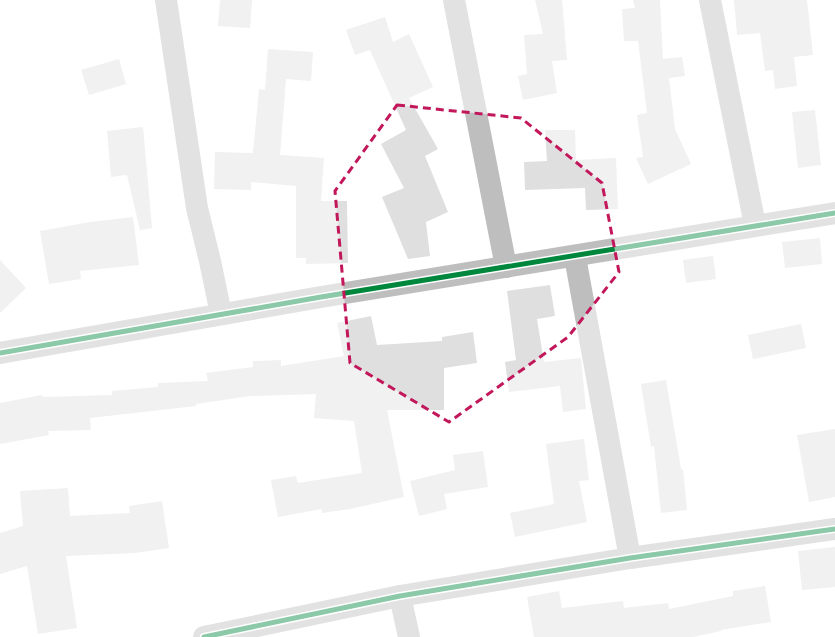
<svg xmlns="http://www.w3.org/2000/svg" width="835" height="637" font-family="Lato,sans-serif">
<rect width="100%" height="100%" fill="#fff"/>
<g fill="#dfdfdf">
<polygon points="220,0 252,0 250,28 218,26"/>
<polygon points="535,0 562,0 567,60 552,61 557,93 523,100 518,76 527,74 524,35 543,34"/>
<polygon points="633,0 660,0 663,59 682,57 685,76 669,78 675,129 691,164 648,184 636,158 643,157 637,115 647,113 638,41 624,41 622,9 635,8"/>
<polygon points="734,0 807,0 813,55 794,57 797,86 775,89 773,70 765,71 760,33 737,35"/>
<polygon points="385,17 393,42 409,34 433,87 409,98 438,149 425,156 448,212 426,222 430,256 408,259 382,197 404,188 381,144 406,130 370,50 355,55 346,30"/>
<polygon points="268,49 313,52 311,81 286,79 280,155 324,158 321,201 347,201 348,263 306,264 306,258 296,258 296,186 251,182 251,190 214,189 215,152 253,153 259,89 265,90"/>
<polygon points="119,59 126,84 89,95 81,70"/>
<polygon points="815,110 821,165 798,168 792,112"/>
<polygon points="143,127 152,228 140,230 127,175 111,177 107,131"/>
<polygon points="545,130 575,130 576,160 616,158 618,209 586,210 585,188 525,190 524,162 547,161"/>
<polygon points="133,217 139,265 80,271 81,279 49,284 40,231 90,222"/>
<polygon points="820,238 822,264 785,268 782,242"/>
<polygon points="713,256 716,279 686,283 683,260"/>
<polygon points="0,260 26,288 0,313"/>
<polygon points="550,285 555,316 537,319 544,362 581,358 586,409 563,412 560,386 509,392 505,362 516,360 507,291"/>
<polygon points="371,316 377,345 442,341 442,337 473,332 477,363 444,368 444,410 387,410 404,497 350,509 322,513 322,509 278,517 271,480 296,476 298,483 362,473 354,421 314,418 316,394 250,396 196,404 196,406 90,418 91,430 48,431 49,435 0,444 0,403 42,395 43,397 112,395 112,391 158,387 158,383 208,381 206,373 253,367 253,361 281,360 281,366 344,356 337,323"/>
<polygon points="801,324 806,348 753,359 748,335"/>
<polygon points="666,380 681,469 683,469 687,510 661,513 654,446 651,447 641,384"/>
<polygon points="835,429 835,497 809,502 797,435"/>
<polygon points="584,439 589,480 579,481 587,522 515,537 510,513 554,504 546,444"/>
<polygon points="483,451 488,487 444,494 447,509 419,516 410,481 455,470 453,455"/>
<polygon points="68,488 70,516 130,513 129,506 162,501 169,548 135,553 66,556 77,628 38,634 27,566 0,574 0,533 23,526 20,491"/>
<polygon points="835,547 835,587 802,590 798,551"/>
<polygon points="765,586 771,622 721,630 721,631 693,637 534,637 527,597 559,591 562,608 623,601 624,608 668,603 669,609 733,596 733,591"/>
</g>
<g fill="none" stroke-linecap="round" stroke-linejoin="round">
<g stroke="#bebebe" stroke-width="22">
<polyline points="166,0 197,208 210,261 221,314"/>
<polyline points="454,0 506,267"/>
<polyline points="710,0 755,225"/>
<polyline points="575,257 630,558"/>
<polyline points="0,353 321,297 835,213"/>
<polyline points="400,596 409,637"/>
<polyline points="204,637 400,596 630,558 835,529"/>
</g>
<defs>
<g id="cycleway">
<polyline points="0,353 321,297 835,213"/>
<polyline points="204,637 400,596 630,558 835,529"/>
</g>
</defs>
<use href="#cycleway" stroke="#fff" stroke-width="8"/>
<use href="#cycleway" stroke="#00873e" stroke-width="5"/>
</g>
<path d="M0 0H835V637H0ZM397,105L521,118L602,183L619,272L568,337L449,422L350,363L335,191Z" fill="#fff" fill-opacity=".55" fill-rule="evenodd"/>
<path fill="none" stroke="#c2185b" stroke-width="3" stroke-dasharray="8 5" stroke-linejoin="round" d="M397,105L521,118L602,183L619,272L568,337L449,422L350,363L335,191Z"/>
</svg>
